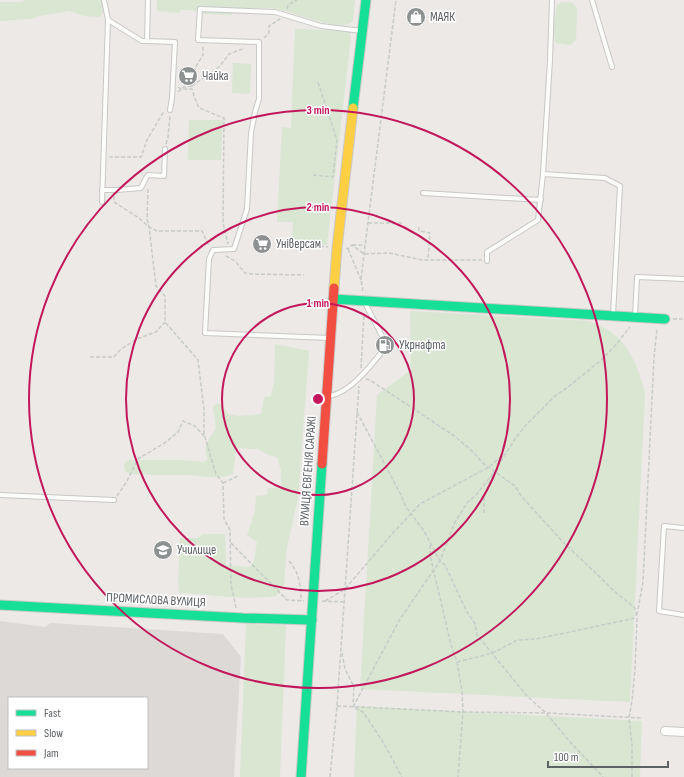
<svg xmlns="http://www.w3.org/2000/svg" width="684" height="777" font-family="'Sofia Sans Condensed',sans-serif">
<rect width="100%" height="100%" fill="#ece9e6"/>
<path fill="#ddd9d7" fill-rule="evenodd" d="M0,621L45,627L51,623L223,634L241,657L234,777H0ZM9,698H147V768H9Z"/>
<g fill="#d9e6d2">
<path d="M26,0H103C107,6 104,12 100,17L84,16L69,11L40,16L30,19L0,21V2H21Z"/>
<path d="M157,0H355L353,21C341,34 289,10 273,8C260,7 246,9 233,9L232,15L205,14L191,10H180V13L157,11Z"/>
<polygon points="562,2 572,3 577,8 576,40 570,45 556,43 552,34 557,5"/>
<polygon points="295,29 346,31 350,33 351,37 327,245 292,242 293,222 277,222 282,127 291,128"/>
<polygon points="233,63 251,64 250,94 232,93"/>
<polygon points="189,120 223,120 221,160 188,160"/>
<path d="M410,311L588,321C595,324 604,327 611,332C632,348 638,368 645,393L630,702L360,689L377,395L411,370Z"/>
<path d="M275,344L309,351L298,498L287,547L284,585L276,596C244,601 211,594 179,593L178,583L180,538H197L203,534H225L226,565L250,567L254,560L257,542L247,535L255,511L256,496L267,495L268,488H281V470L277,457L268,455L258,449L239,448L236,450L233,474C218,480 203,476 187,475C168,475 149,475 130,474L125,471L124,464L128,460H182L204,462L208,459C202,445 209,440 216,428L213,408L216,404L219,403L224,407L227,414L239,416L261,414L264,397L271,396L274,382Z"/>
<polygon points="246,624 286,625 280,777 240,777"/>
<polygon points="357,706 642,721 640,777 354,777"/>
</g>
<g fill="none" stroke-linecap="round" stroke-linejoin="round">
<defs>
<g id="lane">
<polyline points="148,0 147,41 175,42 172,98 170,110"/>
<polyline points="592,0 612,67"/>
<polyline points="108,20 142,41 147,41"/>
<polyline points="543,174 550,60 552,0"/>
<polyline points="102,190 117,190 141,188 146,178 148,175 164,176 165,149"/>
<polyline points="423,193 541,200"/>
<polyline points="102,202 108,20 104,0"/>
<polyline points="487,261 487,252 538,220 543,174 605,178 620,186 613,315"/>
<polyline points="365,303 382,336"/>
<polyline points="635,317 637,277 684,279"/>
<polyline points="330,338 205,333 209,259 213,250 234,249 247,209 251,133 255,112 259,99 259,42 198,40 200,9 275,12 321,26 362,31"/>
<path d="M326,396C347,396 369,368 381,353"/>
<polyline points="0,495 114,500"/>
<polyline points="684,528 664,526 659,611 684,615"/>
</g>
<polyline id="street" points="665,731 684,732"/>
<g id="fast">
<polyline points="353,108 366,0"/>
<polyline points="333,299 665,319"/>
<polyline points="0,605 243,618 312,620"/>
<polyline points="301,777 322,464"/>
</g>
<polyline id="slow" points="334,288 337,248 353,108"/>
<polyline id="jam" points="322,464 334,288"/>
</defs>
<use href="#lane" stroke="#c8c8c8" stroke-width="6"/>
<use href="#street" stroke="#c8c8c8" stroke-width="10"/>
<use href="#fast" stroke="#c8c8c7" stroke-width="11"/>
<use href="#slow" stroke="#c8c8c7" stroke-width="11"/>
<use href="#jam" stroke="#c8c8c7" stroke-width="11"/>
<g stroke="#c7ccc8" stroke-width="1.5" stroke-dasharray="4 2" stroke-linecap="butt">
<polyline points="287,9 288,5 297,0"/>
<polyline points="264,38 269,33 269,26 280,19"/>
<polyline points="192,86 219,67 229,54 245,48"/>
<polyline points="178,87 181,89 192,89 194,96 199,108 224,118 223,223 228,244"/>
<polyline points="178,92 184,87 192,86 195,78 195,68 203,55 203,45"/>
<polyline points="166,144 168,137 170,116"/>
<polyline points="109,157 141,157 147,140 164,111"/>
<polyline points="313,175 333,177 337,140 318,82"/>
<polyline points="148,189 147,219 149,227 156,286 165,296 165,322 198,360 204,410 204,434 216,474 223,483 224,519 230,530 231,585 236,608"/>
<polyline points="114,196 114,202 139,218 149,227 157,231 202,231 209,246"/>
<polyline points="368,223 402,223"/>
<polyline points="419,227 419,231 430,233 428,260"/>
<polyline points="308,245 328,247"/>
<polyline points="352,245 365,245"/>
<polyline points="346,248 348,249 352,245 364,254 389,253 422,260 482,260"/>
<polyline points="348,249 361,280"/>
<polyline points="226,256 235,261 245,273 252,274 304,275"/>
<polyline points="363,291 361,280 364,254 396,0"/>
<polyline points="673,319 684,319"/>
<polyline points="90,357 114,357 121,349 139,338 156,332 165,322"/>
<polyline points="361,368 364,314"/>
<polyline points="366,379 370,380 453,435 470,449 484,464 515,486 521,496 563,542 601,578 614,591 635,608 637,618 635,669 632,701 629,718 632,745 632,777"/>
<polyline points="357,412 400,493 406,507 424,531 440,561 445,565 466,610 475,624 477,635 527,696 546,713 571,743 603,777"/>
<polyline points="223,483 238,476"/>
<polyline points="117,496 127,481 138,459 166,442 178,432 183,421 195,426 204,436"/>
<polyline points="484,513 484,496 494,472"/>
<polyline points="231,543 287,600 304,601"/>
<polyline points="430,545 430,555 451,645 457,662 462,691 463,712 458,777"/>
<path d="M289,561C299,572 301,586 301,601"/>
<polyline points="322,601 344,602"/>
<polyline points="325,601 345,589 392,534 420,504 489,467 504,454"/>
<polyline points="637,615 643,582 654,358 657,328"/>
<polyline points="342,653 345,669 354,687 353,705"/>
<polyline points="457,662 485,655 497,651 517,640 536,639 636,618"/>
<polyline points="337,706 463,712 546,713 641,718"/>
<polyline points="353,707 400,619 440,561 454,524 467,503 476,495 495,471 515,439 525,426 555,396 568,387 600,361 614,347 630,327"/>
<polyline points="355,708 363,712 383,742 402,777"/>
<polyline points="330,777 337,706 359,386"/>
</g>
<use href="#lane" stroke="#fcfcfb" stroke-width="4"/>
<use href="#street" stroke="#fcfcfb" stroke-width="8"/>
<use href="#fast" stroke="#16e098" stroke-width="9"/>
<use href="#slow" stroke="#ffcf43" stroke-width="9"/>
<use href="#jam" stroke="#f24e42" stroke-width="9"/>
</g>
<g fill="none" stroke="#c2185b" stroke-width="2">
<circle cx="318" cy="399" r="96"/>
<circle cx="318" cy="399" r="192"/>
<circle cx="318" cy="399" r="289"/>
</g>
<defs>
<symbol id="shop-disc" viewBox="-11 -11 22 22"><circle r="9.5" fill="#8e9192" stroke="#fff"/><path d="M-5-2.5h2.3a2.7 3.5 0 0 1 5.4 0H5L5.5 6h-11ZM-1.5-2.5h3a1.5 2.3 0 0 0-3 0Z" fill="#fff"/></symbol>
<symbol id="supermarket-disc" viewBox="-11 -11 22 22"><circle r="9.5" fill="#8e9192" stroke="#fff"/><path d="M-6-5.5h2.5l.6 2H6L4.5 2H-2.5L-4.4-4H-6ZM-1.5 3.2a1.3 1.3 0 1 0 .1 0ZM3 3.2a1.3 1.3 0 1 0 .1 0Z" fill="#fff"/></symbol>
<symbol id="fuel-disc" viewBox="-11 -11 22 22"><circle r="9.5" fill="#8e9192" stroke="#fff"/><path d="M-5.5-6h7V0h2V4h1.3V-2.5L3-4.5l.8-.8L6-3V5H2.5V1h-1V6h-7ZM-4.2-4.7v3.2H.2V-4.7Z" fill="#fff"/></symbol>
<symbol id="school-disc" viewBox="-11 -11 22 22"><circle r="9.5" fill="#8e9192" stroke="#fff"/><path d="M0-5L7-2L0 1L-7-2ZM-4 1L0 2.5L4 1V4Q0 6-4 4Z" fill="#fff"/></symbol>
</defs>
<g fill-rule="evenodd">
<use href="#shop-disc" x="405" y="6" width="22" height="22"/>
<use href="#supermarket-disc" x="177" y="65" width="22" height="22"/>
<use href="#supermarket-disc" x="251" y="233" width="22" height="22"/>
<use href="#fuel-disc" x="374" y="334" width="22" height="22"/>
<use href="#school-disc" x="152" y="539" width="22" height="22"/>
</g>
<g text-anchor="middle" dominant-baseline="central" stroke-width="3" stroke-linejoin="round" paint-order="stroke">
<g font-size="13" fill="#5c6164" stroke="#fff" text-anchor="start">
<text x="430" y="17">МАЯК</text>
<text x="202" y="76">Чайка</text>
<text x="276" y="244">Універсам</text>
<text x="399" y="345">Укрнафта</text>
<text x="177" y="550">Училище</text>
</g>
<g font-size="13" fill="#5c6164" stroke="#fff">
<text transform="translate(308 471) rotate(-86)">ВУЛИЦЯ ЄВГЕНІЯ САРАЖІ</text>
<text transform="translate(156 600) rotate(3)">ПРОМИСЛОВА ВУЛИЦЯ</text>
</g>
</g>
<circle cx="318" cy="399" r="6" fill="#c2185b" stroke="#fff" stroke-width="2"/>
<g font-size="12" text-anchor="middle" font-weight="bold" fill="#c2185b" stroke="#fff" stroke-width="3" stroke-linejoin="round" paint-order="stroke">
<text x="318" y="114">3 min</text>
<text x="318" y="211">2 min</text>
<text x="318" y="307">1 min</text>
</g>
<rect x="8" y="697" width="140" height="72" fill="#ffffff" stroke="#bec0c1"/>
<rect x="16" y="710" width="20" height="6" fill="#16e098" stroke="#bec0c1"/>
<text x="44" y="717" font-size="12" fill="#5c6164">Fast</text>
<rect x="16" y="730" width="20" height="6" fill="#ffcf43" stroke="#bec0c1"/>
<text x="44" y="737" font-size="12" fill="#5c6164">Slow</text>
<rect x="16" y="750" width="20" height="6" fill="#f24e42" stroke="#bec0c1"/>
<text x="44" y="757" font-size="12" fill="#5c6164">Jam</text>
<path d="M548 761v6h120v-6" fill="none" stroke="#5c6164" stroke-width="2"/>
<text x="554" y="761" font-size="12" fill="#5c6164" stroke="#ffffff" stroke-width="3" paint-order="stroke">100 m</text>
</svg>
